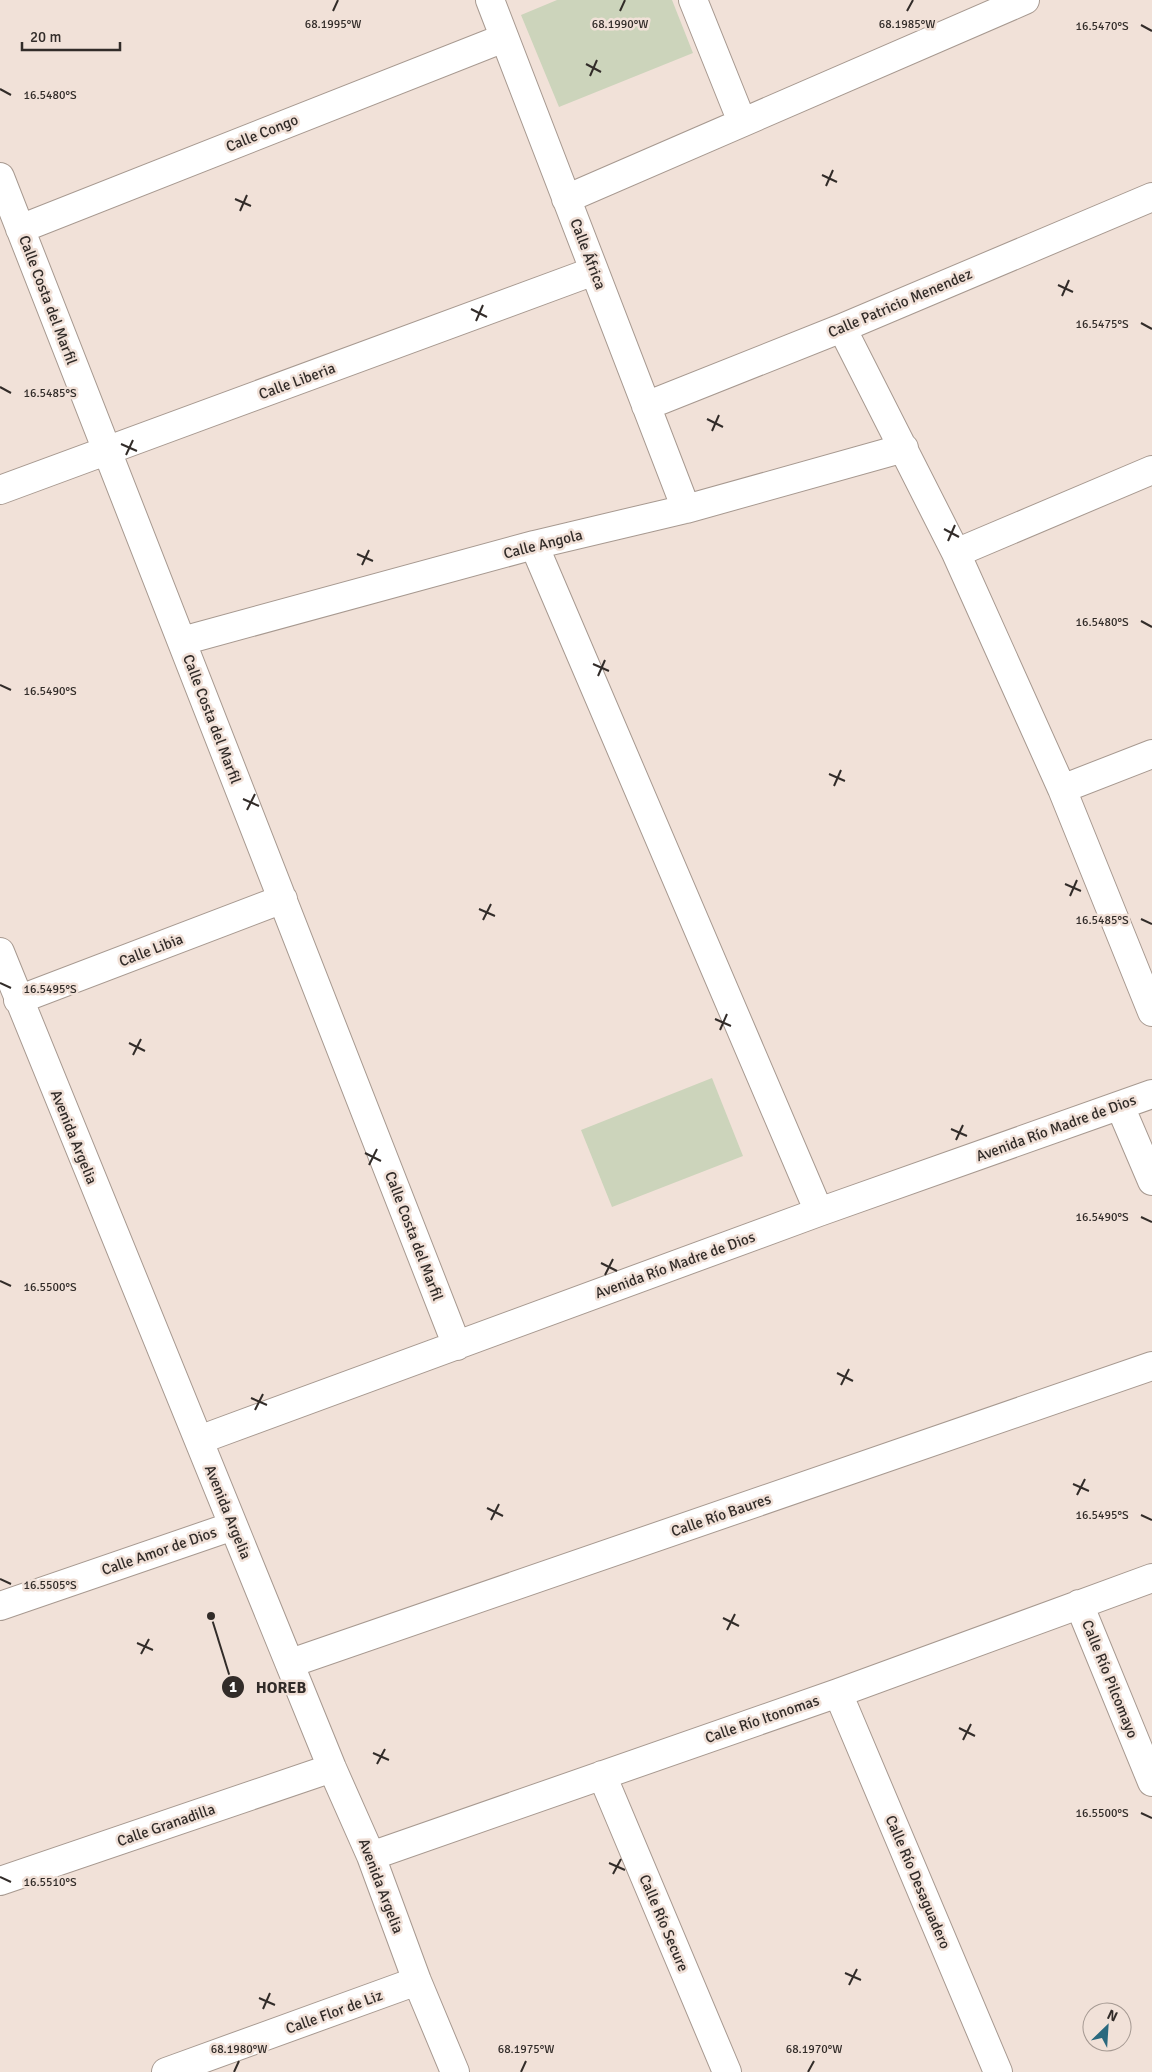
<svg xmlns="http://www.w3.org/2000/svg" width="1152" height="2072" font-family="Signika,sans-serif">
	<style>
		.green { fill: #ccd4bb }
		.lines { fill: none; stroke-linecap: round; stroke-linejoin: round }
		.minor-casing { stroke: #a79990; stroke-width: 30 }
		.minor { stroke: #fff; stroke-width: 28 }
		.ticks { fill: none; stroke: #322c29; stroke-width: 2 }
		.labels { text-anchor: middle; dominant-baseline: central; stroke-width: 5; stroke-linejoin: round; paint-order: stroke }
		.street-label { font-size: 15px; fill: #322c29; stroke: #f1e1d8 }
		.ticks-label { font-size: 12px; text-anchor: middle; fill: #322c29; stroke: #f1e1d8; stroke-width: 5; stroke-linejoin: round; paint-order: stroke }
		.leader { fill: none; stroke: #322c29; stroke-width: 2 }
		.callout-dot { fill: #322c29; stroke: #f1e1d8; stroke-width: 2 }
		.mark-label { font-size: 15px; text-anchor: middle; font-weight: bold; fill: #fff }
		.callout-label { font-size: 16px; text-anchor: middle; font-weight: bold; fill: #322c29; stroke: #f1e1d8; stroke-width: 5; stroke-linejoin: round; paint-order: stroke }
	</style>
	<rect width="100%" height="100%" fill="#f1e1d8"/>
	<!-- green -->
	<path class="green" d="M557,0H672L693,53L559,107L521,15Z
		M712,1078L743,1156L612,1207L581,1130Z"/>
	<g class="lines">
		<defs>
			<path id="minor" d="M490,0L686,509
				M693,0L742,122
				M0,177L457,1346
				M566,199L1025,0
				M20,229L504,38
				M842,328L956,553L1062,789L1152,1012
				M646,406L842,328L1152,197
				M0,490L594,271
				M534,545L819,1212
				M956,553L1152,470
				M182,641L534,545L686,509L904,448
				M1062,789L1152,754
				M0,952L332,1768L371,1856L417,1981L455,2072
				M18,1000L283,899
				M1120,1106L1152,1181
				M199,1440L819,1212L1152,1094
				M1079,1604L1152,1782
				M0,1606L233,1526
				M291,1663L1152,1366
				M838,1693L998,2072
				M602,1775L727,2072
				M371,1856L838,1693L1152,1578
				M0,1881L332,1768
				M166,2072L417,1981"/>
		</defs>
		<!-- minor casing -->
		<use href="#minor" class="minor-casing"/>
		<!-- minor -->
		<use href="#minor" class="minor"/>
	</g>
	<!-- ticks -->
	<path class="ticks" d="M333,11L338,0M620,11L625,0M907,11L913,0M1141,25L1152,31M586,64L601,72M590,76L597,60M0,89L11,95M822,175L837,182M826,186L833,170M235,199L251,206M240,211L247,195M1058,285L1073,292M1062,296L1069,280M471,309L487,317M476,321L483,305M1141,323L1152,329M0,387L11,393M707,419L723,427M712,431L719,415M121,444L137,451M126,455L133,440M944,529L959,537M948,541L955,525M357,554L373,561M362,565L369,550M1141,621L1152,627M593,664L609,671M598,676L605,660M0,685L11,690M829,774L845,781M834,786L841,770M243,799L259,806M247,810L255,794M1065,884L1081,891M1070,896L1077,880M479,909L495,916M1141,919L1152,924M483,920L491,904M0,983L11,988M715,1019L731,1026M720,1030L727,1014M129,1043L145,1051M133,1055L141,1039M951,1129L967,1136M956,1140L963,1125M365,1153L381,1161M369,1165L377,1149M1141,1217L1152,1222M601,1263L617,1271M605,1275L613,1259M0,1281L11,1286M837,1373L853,1381M841,1385L849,1369M251,1398L267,1405M255,1410L263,1394M1073,1484L1089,1491M1077,1495L1085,1479M487,1508L503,1516M1141,1515L1152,1520M491,1520L499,1504M0,1579L11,1584M723,1618L739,1626M727,1630L735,1614M137,1643L153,1650M141,1654L149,1639M959,1728L975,1736M963,1740L971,1724M373,1753L389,1760M377,1764L385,1749M1141,1813L1152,1818M609,1863L625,1870M613,1874L621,1859M0,1877L11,1882M845,1973L861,1980M849,1985L857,1969M259,1998L275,2005M263,2009L270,1993M234,2072L239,2061M521,2072L526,2061M808,2072L814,2061"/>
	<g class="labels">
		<!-- street labels -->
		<g class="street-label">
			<text transform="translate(262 133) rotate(-22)">Calle Congo</text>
			<text transform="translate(588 254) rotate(69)">Calle África</text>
			<text transform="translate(48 300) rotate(69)">Calle Costa del Marfil</text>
			<text transform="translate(900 303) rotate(-23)">Calle Patricio Menendez</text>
			<text transform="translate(297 381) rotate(-20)">Calle Liberia</text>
			<text transform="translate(543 544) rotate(-14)">Calle Angola</text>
			<text transform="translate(212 719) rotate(69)">Calle Costa del Marfil</text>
			<text transform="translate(151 950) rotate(-21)">Calle Libia</text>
			<text transform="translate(1056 1128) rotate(-20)">Avenida Río Madre de Dios</text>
			<text transform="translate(74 1137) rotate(68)">Avenida Argelia</text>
			<text transform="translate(414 1236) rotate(69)">Calle Costa del Marfil</text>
			<text transform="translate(675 1265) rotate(-20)">Avenida Río Madre de Dios</text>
			<text transform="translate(228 1512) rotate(68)">Avenida Argelia</text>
			<text transform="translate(721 1515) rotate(-19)">Calle Río Baures</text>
			<text transform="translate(159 1551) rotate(-19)">Calle Amor de Dios</text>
			<text transform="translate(1110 1679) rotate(68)">Calle Río Pilcomayo</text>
			<text transform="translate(762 1719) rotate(-19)">Calle Río Itonomas</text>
			<text transform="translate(166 1825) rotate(-19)">Calle Granadilla</text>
			<text transform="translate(918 1882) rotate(67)">Calle Río Desaguadero</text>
			<text transform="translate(381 1886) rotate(69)">Avenida Argelia</text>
			<text transform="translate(664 1923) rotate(67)">Calle Río Secure</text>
			<text transform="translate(334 2012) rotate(-20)">Calle Flor de Liz</text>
		</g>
	</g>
	<g class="ticks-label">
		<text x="333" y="28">68.1995°W</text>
		<text x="620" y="28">68.1990°W</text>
		<text x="907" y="28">68.1985°W</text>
		<text x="1102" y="30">16.5470°S</text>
		<text x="50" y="99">16.5480°S</text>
		<text x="1102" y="328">16.5475°S</text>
		<text x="50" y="397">16.5485°S</text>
		<text x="1102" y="626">16.5480°S</text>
		<text x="50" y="695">16.5490°S</text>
		<text x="1102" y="924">16.5485°S</text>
		<text x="50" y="993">16.5495°S</text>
		<text x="1102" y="1221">16.5490°S</text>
		<text x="50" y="1291">16.5500°S</text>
		<text x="1102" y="1519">16.5495°S</text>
		<text x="50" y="1589">16.5505°S</text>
		<text x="1102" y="1817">16.5500°S</text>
		<text x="50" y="1886">16.5510°S</text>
		<text x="239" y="2053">68.1980°W</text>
		<text x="526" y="2053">68.1975°W</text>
		<text x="814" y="2053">68.1970°W</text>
	</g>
	<!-- callouts -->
	<path class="leader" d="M211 1616L233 1687"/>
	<g class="callout-dot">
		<circle cx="211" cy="1616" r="5"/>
		<circle cx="233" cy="1687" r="12"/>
	</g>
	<g class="mark-label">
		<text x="233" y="1692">1</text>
	</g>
	<g class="callout-label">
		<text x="281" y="1693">HOREB</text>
	</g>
	<!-- north arrow -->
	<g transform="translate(1107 2027) rotate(25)"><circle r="24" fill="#f1e1d8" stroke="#a59992"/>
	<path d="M0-4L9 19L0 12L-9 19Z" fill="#2a697e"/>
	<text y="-8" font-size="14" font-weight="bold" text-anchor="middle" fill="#322c29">N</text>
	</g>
	<!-- scale -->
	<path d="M22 42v8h98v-8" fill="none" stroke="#322c29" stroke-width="2.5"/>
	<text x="30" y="42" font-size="15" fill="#322c29" stroke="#f1e1d8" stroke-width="4" paint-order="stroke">20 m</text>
</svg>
